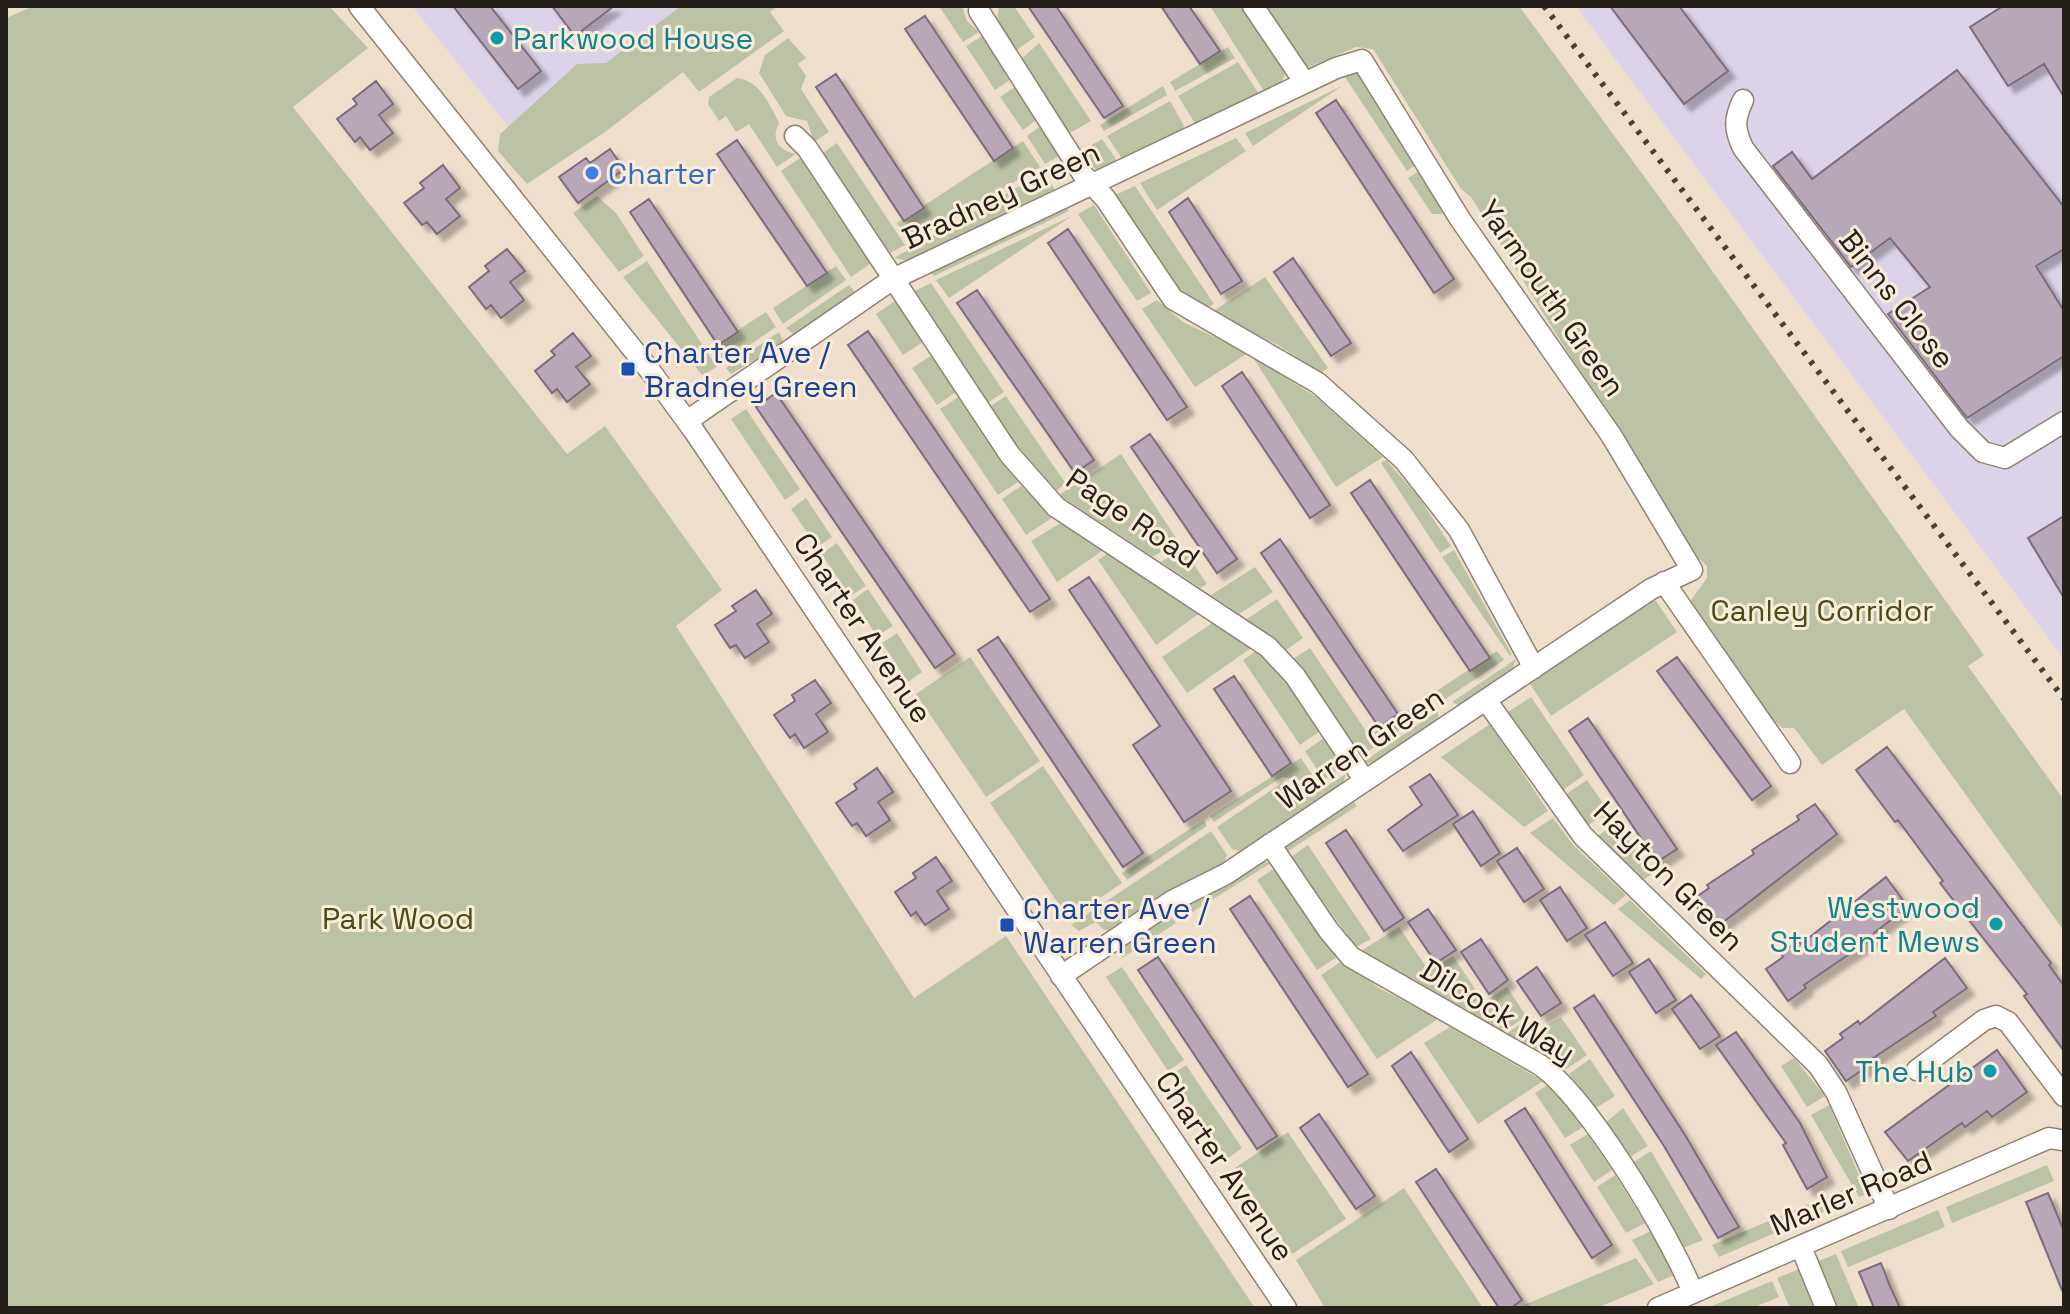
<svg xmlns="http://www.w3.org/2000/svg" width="2070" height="1314" font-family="'Space Grotesk',sans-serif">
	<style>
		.industrial { fill: #dcd3e8 }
		.green { fill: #bcc3a4 }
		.building { fill: #b7a7b7; stroke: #7b6c7b; stroke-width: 2; filter: url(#shadow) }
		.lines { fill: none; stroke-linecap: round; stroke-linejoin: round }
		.minor-casing { stroke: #918373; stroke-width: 23 }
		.minor { stroke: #fff; stroke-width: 20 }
		.rail { stroke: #484139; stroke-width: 6; stroke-dasharray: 4 8; stroke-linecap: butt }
		.culture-dot { fill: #0f9aa8; stroke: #fbecda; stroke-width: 3 }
		.shop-dot { fill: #3f7fe0; stroke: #fbecda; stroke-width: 3 }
		.transit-dot { fill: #1a4fb4; stroke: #fbecda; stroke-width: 3 }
		.labels { text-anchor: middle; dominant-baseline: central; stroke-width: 6; stroke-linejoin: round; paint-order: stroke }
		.culture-label { font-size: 30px; fill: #0d838f; stroke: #fbecda; text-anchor: end }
		.shop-label { font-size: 30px; fill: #366cbe; stroke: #fbecda; text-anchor: start }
		.street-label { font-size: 30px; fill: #26201a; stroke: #fbecda }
		.transit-label { font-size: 30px; fill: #164399; stroke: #fbecda; text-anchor: start }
		.park-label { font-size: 30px; fill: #454e14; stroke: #fbecda }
	</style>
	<defs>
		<filter id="shadow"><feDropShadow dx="7" dy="7" stdDeviation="2" flood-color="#0004"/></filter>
	</defs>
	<rect width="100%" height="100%" fill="#eedfcd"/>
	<!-- industrial -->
	<path class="industrial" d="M412,6H681L606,64H577L508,126Z
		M1576,6H2064V659Z"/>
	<!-- green -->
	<path class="green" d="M34,6H329L368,48L293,107L567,454L605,426L722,590L676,626L914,998L1006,936L1255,1308H6V18Z
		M681,6H777L770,12L784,31L699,92L683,72L605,132L527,184L498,151L500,134L577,64L606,63Z
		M939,6H962L967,21L979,32L963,42Z
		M999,6H1014L1035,37L1018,49H1013L997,24Z
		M1210,6H1244L1286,72L1281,84L1264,91Z
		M1265,6H1519L1679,224L1984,655L1968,666L2064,800V931L1904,709L1822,765L1794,728H1782L1760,707L1693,612L1691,600L1707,578V566L1692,552L1471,197L1461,189L1373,49L1356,47L1307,68Z
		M982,36L1011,79L995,90L966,46Z
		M788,38L806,58L798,64L806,76L801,89L829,132L814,142L807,121L786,116L759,73L765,55Z
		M1039,43L1091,121L1068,134L1020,60Z
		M1228,47L1235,58L1175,91L1170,82Z
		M1238,62L1259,94L1196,125L1178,96Z
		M1352,71L1360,75L1418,163L1407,171L1343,74Z
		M737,78C759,80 770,105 779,123C770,140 780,151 796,154L777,167L749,124L736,132L726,116L719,121L708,104L709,97Z
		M1163,86L1167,95L1104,131L1100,125Z
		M1342,86L1253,146L1245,133Z
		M1015,87L1036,116L1035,121L1023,130L1000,97Z
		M1170,101L1184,126L1182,132L1123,160L1107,136Z
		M1039,127L1044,128L1061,155L1045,164L1027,136Z
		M1236,138L1246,151L1157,210L1140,183Z
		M1102,139L1118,162L1097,171L1080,152Z
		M1023,141L1040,167L910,242L897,223Z
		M837,143L905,245L888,254L821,154Z
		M803,156L873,262L851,277L781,171Z
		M1422,169L1444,207L1443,214H1432L1408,178Z
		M1044,172L1056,192L909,261L894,258Z
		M1135,186L1214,304L1206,309L1178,291L1115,195Z
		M597,196L616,213L644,256L619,272L573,213Z
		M1094,205L1151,293L1137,301L1078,214Z
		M1067,208L1069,211L934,276L931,272Z
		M1072,216L949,298L936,280Z
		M647,261L717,367L702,375L623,277Z
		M836,266L846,280L783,324L773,308Z
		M1265,277L1328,368L1321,373L1278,345L1212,312Z
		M931,283L1004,392L987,403L913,292Z
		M849,285L856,294L794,335L786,328Z
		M896,300L923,342L903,355L876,314Z
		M1157,300L1183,322L1248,353L1195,387L1142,309Z
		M766,312L776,327L723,363L712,347Z
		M779,332L784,343L731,374L726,368Z
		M932,355L956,392L937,405L912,368Z
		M1252,356L1316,397L1383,457L1336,487Z
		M960,396L1018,482L998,495L940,409Z
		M1006,396L1066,484L1054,492L1037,476L989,407Z
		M746,409L800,489L785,500L731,419Z
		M1121,454L1178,541L1153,557L1059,495Z
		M1386,460L1418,496L1451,546L1440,553L1381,463Z
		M1021,486L1055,516L1026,535L1002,499Z
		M806,498L832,537L817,547L791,509Z
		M1062,522L1105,549L1057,582L1031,541Z
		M837,543L866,586L850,596L821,554Z
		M1183,548L1207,584L1201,588L1161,562Z
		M1454,550L1512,655L1510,656L1442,557Z
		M1110,552L1201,612L1156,645L1098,560Z
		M1255,567L1273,592L1239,614L1211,595Z
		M868,589L893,626L877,636L853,600Z
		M1277,599L1303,638L1286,650L1247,619Z
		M1651,600L1656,601L1677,632L1551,716L1528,681Z
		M1215,621L1254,646L1187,693L1162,657Z
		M897,633L922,672L908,682L882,643Z
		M1310,648L1376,746L1359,757L1293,659Z
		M1259,649L1288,684L1319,732L1300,745L1243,660Z
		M1497,651L1504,660L1441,702L1435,692Z
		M970,657L1040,761L986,797L916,694Z
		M1516,659L1512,670L1460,706L1452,702Z
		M1428,697L1435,707L1381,743L1374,732Z
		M1531,697L1584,775L1559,793L1505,714Z
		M1438,711V720L1373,764L1363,762Z
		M1490,724L1548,811L1524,827L1441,757Z
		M1324,738L1344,767L1324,780L1305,751Z
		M1301,758L1318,784L1282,777L1214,822L1210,816Z
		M1043,766L1122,883L1069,919L990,803Z
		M1346,774L1343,784L1244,852L1232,849L1217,827L1282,783L1318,791Z
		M1587,780L1652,874L1640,882L1595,838L1609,828L1602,816L1585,827L1562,797Z
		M1352,800L1357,806L1287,852V845Z
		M1553,818L1574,846L1626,895L1614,905L1530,833Z
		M1204,820L1207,826L1127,880L1122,873Z
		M1211,831L1227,855L1223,865L1112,931L1104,930L1096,922L1079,931L1071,925Z
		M1308,845L1371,939L1356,947L1291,857Z
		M1262,861L1271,863L1181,919L1178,910L1181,906L1236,879Z
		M1275,868L1337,957L1317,970L1257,880Z
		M1630,900L1706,974L1701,979L1618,909Z
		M1168,914L1176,923L1122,958L1121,946Z
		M1399,927L1429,971L1453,956L1481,998L1463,1010L1361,951Z
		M1342,961L1379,988L1438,1019L1377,1059L1321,975Z
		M1122,967L1184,1060L1168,1071L1106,977Z
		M1507,987L1526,1016L1503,1032L1469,1012Z
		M1561,1017L1587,1055L1565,1070L1506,1034L1528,1019L1537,1031Z
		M1450,1027L1543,1081L1478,1124L1424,1043Z
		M1794,1058L1825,1096L1807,1107L1781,1066Z
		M1590,1059L1615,1096L1596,1108L1569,1074Z
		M1186,1065L1242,1148L1227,1159L1171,1075Z
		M1549,1084L1567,1102L1583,1127L1565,1138L1535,1093Z
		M1829,1105L1867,1194L1859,1197L1811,1115Z
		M1623,1108L1648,1146L1628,1158L1606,1122Z
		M1288,1132L1346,1219L1292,1254L1235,1168Z
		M1588,1134L1612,1170L1594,1182L1570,1145Z
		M1651,1151L1703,1240L1683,1248L1632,1163Z
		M2047,1165L2054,1181L1952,1223L1946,1207Z
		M1615,1175L1645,1223L1626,1233L1597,1187Z
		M1404,1188L1483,1308H1325L1296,1260Z
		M1847,1188L1854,1199L1719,1257L1712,1245Z
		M1938,1210L1945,1227L1848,1267L1841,1251Z
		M1651,1231L1674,1275L1658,1282L1632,1240Z
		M1836,1254L1859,1308H1835L1816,1262Z
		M1636,1258L1654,1284L1597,1308H1517Z
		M1799,1269L1816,1308H1790L1777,1278Z
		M1772,1281L1779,1297L1752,1308H1707Z"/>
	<!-- building -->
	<path class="building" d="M453,6H490L541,71L518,89Z
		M552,6H614L575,36Z
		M1028,6H1056L1123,106L1104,118Z
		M1161,6H1189L1220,51L1200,64Z
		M1610,6H1679L1728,71L1684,104Z
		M2003,6H2064V97L2044,64L2008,86L1970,27Z
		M925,16L1013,148L994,161L905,29Z
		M1957,70L2064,207V249L2036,266L2064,311V356L1967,418L1888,314L1930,287L1890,238L1851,267L1773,166L1792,152L1812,179Z
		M836,74L924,208L904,221L816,87Z
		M376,81L393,104L379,115L393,133L370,150L360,137L355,142L337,119L357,104L353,99Z
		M1336,100L1454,279L1434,293L1316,113Z
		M737,140L827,273L807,286L717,154Z
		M610,149L624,169L578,203L559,177L586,158L590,163Z
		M443,165L460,188L446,199L460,216L437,234L427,222L422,225L404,203L424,188L420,183Z
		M1188,198L1242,281L1221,294L1169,212Z
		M649,199L738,332L718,345L630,212Z
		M1068,229L1187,407L1167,420L1048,243Z
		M507,249L525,271L510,282L524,300L501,318L491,305L486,309L469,287L489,271L485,266Z
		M1293,258L1351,343L1331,356L1274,272Z
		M977,290L1094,460L1075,473L957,303Z
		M868,331L1050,599L1030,612L848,345Z
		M573,333L591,356L576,367L590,384L567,402L557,389L552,393L535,371L555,355L551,351Z
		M1242,372L1330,505L1310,518L1222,386Z
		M776,393L955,654L935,668L756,407Z
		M1150,434L1237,559L1217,573L1131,447Z
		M1370,480L1490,658L1470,671L1351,493Z
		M2064,516V598L2028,538Z
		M1280,539L1398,714L1379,727L1261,553Z
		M1089,577L1231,791L1184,822L1133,745L1160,726L1069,590Z
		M756,590L772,614L757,624L769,642L745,658L736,645L730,648L715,625L736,611L732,606Z
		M998,637L1143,853L1123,867L978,650Z
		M1677,657L1771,786L1752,800L1657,671Z
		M1234,676L1291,763L1272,776L1214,689Z
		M815,680L831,703L816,714L828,732L804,748L795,734L790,738L774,715L795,701L792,695Z
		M1588,718L1677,849L1657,862L1569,731Z
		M1887,747L2051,963L2049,965L2064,986V1051L2024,996L2027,994L1940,883L1943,881L1898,820L1895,822L1856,770Z
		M877,768L893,792L878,802L890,820L866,836L857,823L852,826L836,803L857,789L854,784Z
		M1430,774L1458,815L1403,851L1388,830L1422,805L1410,787Z
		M1815,804L1837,834L1713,930L1692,900L1709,888L1707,885L1754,854L1752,850L1799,820L1797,816Z
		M1473,811L1500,853L1481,866L1453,824Z
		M1346,830L1404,918L1384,931L1326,843Z
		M1517,848L1544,889L1524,902L1497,861Z
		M936,857L952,881L937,891L949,909L925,925L916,912L911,916L895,892L916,878L913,873Z
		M1886,877L1908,907L1874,933L1876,936L1804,985L1806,988L1788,1001L1766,969L1783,957L1781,953L1799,941L1801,944Z
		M1560,887L1587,928L1567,941L1540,900Z
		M1250,896L1368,1074L1348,1087L1230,909Z
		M1428,909L1456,950L1436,963L1408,922Z
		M1605,922L1633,963L1613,976L1585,935Z
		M1481,939L1508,980L1489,994L1461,952Z
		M1158,957L1277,1136L1257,1149L1138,970Z
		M1945,958L1967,988L1933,1012L1936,1016L1863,1065L1865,1068L1846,1081L1825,1051L1843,1038L1840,1034L1858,1021L1860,1024Z
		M1649,959L1676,1000L1656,1013L1629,972Z
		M1537,967L1561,1003L1541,1016L1517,981Z
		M1594,995L1685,1135L1739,1227L1718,1238L1664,1146L1574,1008Z
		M1691,995L1720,1036L1700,1049L1672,1009Z
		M1736,1032L1800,1123L1827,1177L1807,1189L1783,1145L1786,1143L1716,1045Z
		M1997,1050L2027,1092L1992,1117L1987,1111L1965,1127L1962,1123L1908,1161L1885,1132Z
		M1411,1052L1468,1139L1449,1152L1392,1066Z
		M1525,1108L1612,1245L1592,1258L1505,1121Z
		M1319,1114L1375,1196L1356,1209L1300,1128Z
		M1436,1169L1522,1300L1511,1308H1499L1416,1182Z
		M2048,1193L2064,1231V1295L2026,1202Z
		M1881,1263L1890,1286L1900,1308H1874L1859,1272Z"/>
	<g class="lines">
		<defs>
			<path id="minor" d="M359,6L651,372L694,431L1286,1308
				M1253,6L1305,83
				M979,11L1084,176L1105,198L1173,299L1318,383L1404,460L1459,530L1534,668
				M1743,100C1734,119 1734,129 1743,148L1959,428L1983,452L2005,458L2064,422
				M795,136L807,148L1010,455L1056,507L1268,647L1295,676L1365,781
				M687,421L893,279L1336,68L1362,60L1460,219L1611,435L1692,570L1651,589L1226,874L1172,901L1061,976
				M1664,582L1790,763
				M1486,700L1583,836L1818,1065L1836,1092L1889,1209
				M1270,844L1329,931L1351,957L1540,1065C1587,1097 1672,1238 1693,1293
				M1917,1070L1984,1020L1996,1016L2008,1022L2064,1096
				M1801,1247L1826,1308
				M1658,1308L2049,1138L2061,1140"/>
		</defs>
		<!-- minor casing -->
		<use href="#minor" class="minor-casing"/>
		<!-- minor -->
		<use href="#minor" class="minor"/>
		<!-- rail -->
		<path class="rail" d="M1544,6L2064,699"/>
	</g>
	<!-- markers -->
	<g class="culture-dot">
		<circle cx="497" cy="38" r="8"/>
		<circle cx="1996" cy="924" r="8"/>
		<circle cx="1990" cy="1071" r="8"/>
	</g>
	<circle class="shop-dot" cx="592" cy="173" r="8"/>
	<g class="transit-dot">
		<rect x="620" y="361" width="16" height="16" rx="4"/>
		<rect x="999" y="917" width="16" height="16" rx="4"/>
	</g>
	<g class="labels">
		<!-- culture labels -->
		<g class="culture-label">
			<text x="513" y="38" text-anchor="start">Parkwood House</text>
			<text x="1980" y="907">Westwood<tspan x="1980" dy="34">Student Mews</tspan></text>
			<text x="1974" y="1071">The Hub</text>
		</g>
		<!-- shop labels -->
		<g class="shop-label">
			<text x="608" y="173">Charter</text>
		</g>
		<!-- street labels -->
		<g class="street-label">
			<text transform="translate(1001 195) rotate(-25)">Bradney Green</text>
			<text transform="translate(1552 298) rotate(55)">Yarmouth Green</text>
			<text transform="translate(1897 299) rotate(52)">Binns Close</text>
			<text transform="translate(1133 518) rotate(34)">Page Road</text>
			<text transform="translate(863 628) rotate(56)">Charter Avenue</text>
			<text transform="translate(1360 748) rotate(-34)">Warren Green</text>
			<text transform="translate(1669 876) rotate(45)">Hayton Green</text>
			<text transform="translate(1498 1011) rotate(31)">Dilcock Way</text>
			<text transform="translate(1225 1166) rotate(56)">Charter Avenue</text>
			<text transform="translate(1851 1193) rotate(-23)">Marler Road</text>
		</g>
		<!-- transit labels -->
		<g class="transit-label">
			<text x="644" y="352">Charter Ave /<tspan x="644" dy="34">Bradney Green</tspan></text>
			<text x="1023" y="908">Charter Ave /<tspan x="1023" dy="34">Warren Green</tspan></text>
		</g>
		<!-- park labels -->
		<g class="park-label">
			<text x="1822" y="610">Canley Corridor</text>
			<text x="398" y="918">Park Wood</text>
		</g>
	</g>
	<!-- border -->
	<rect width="2070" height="1314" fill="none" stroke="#26201a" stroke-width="16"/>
</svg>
